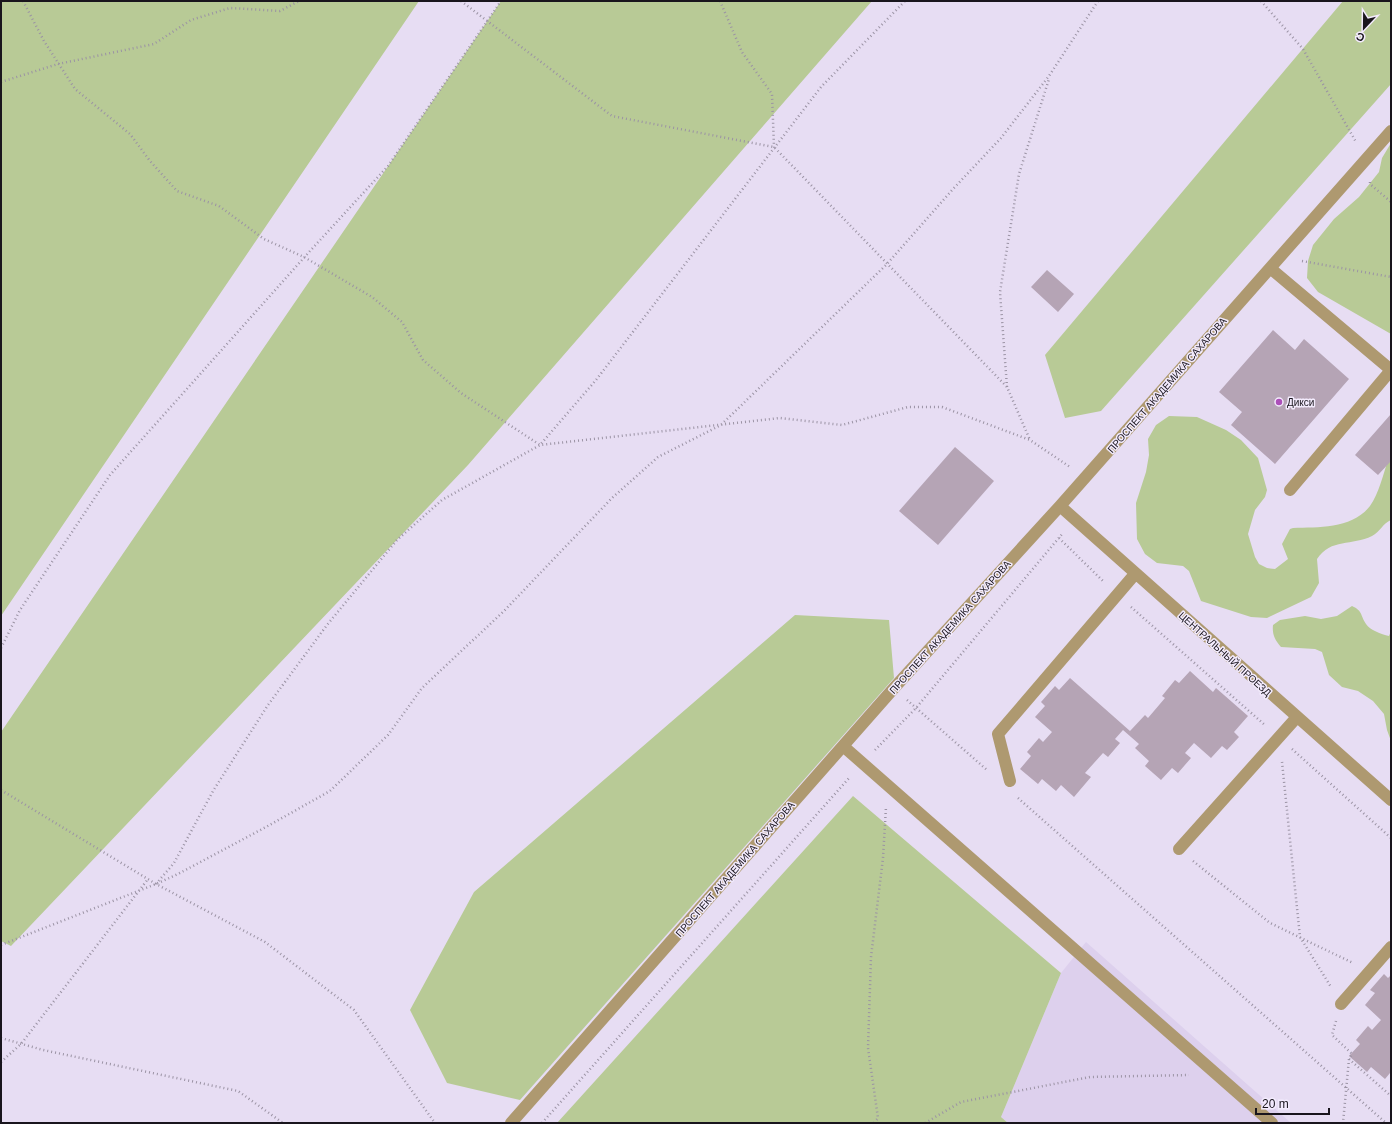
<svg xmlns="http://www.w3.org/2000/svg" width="1392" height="1124" font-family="Arial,sans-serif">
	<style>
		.built { fill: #ddd0ed }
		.green { fill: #b8ca96 }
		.building { fill: #b5a4b5 }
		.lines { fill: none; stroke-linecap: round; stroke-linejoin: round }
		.path { stroke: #9b93a4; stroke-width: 2.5; stroke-dasharray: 1 3; stroke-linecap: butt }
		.minor { stroke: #ae9970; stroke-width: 12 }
		.poi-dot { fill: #ac4fb9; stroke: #f3ebfd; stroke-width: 1.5 }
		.labels { text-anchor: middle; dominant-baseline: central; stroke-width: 3; stroke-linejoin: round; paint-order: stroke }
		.street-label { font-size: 10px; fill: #19151d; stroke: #f3ebfd }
		.poi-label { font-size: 10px; fill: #19151d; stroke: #f3ebfd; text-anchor: start }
	</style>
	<rect width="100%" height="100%" fill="#e7ddf3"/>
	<!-- built -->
	<path class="built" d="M1086,942L1291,1123H1008L1001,1117L1061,973Z"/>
	<!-- green -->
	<path class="green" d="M1,1H419L1,616Z
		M501,1H872L468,465L11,946L1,941V732Z
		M1343,1H1391V84L1101,411L1065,418L1045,355Z
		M1391,143V334L1318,292L1307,278L1308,261L1313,245L1334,219L1359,197L1379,172L1382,158Z
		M1169,416L1197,417L1226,430L1241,440L1258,458L1267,490L1265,497L1255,510L1248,534L1255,557L1259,564L1267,568L1275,569L1288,559L1282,544L1290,529L1293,528C1319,527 1352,529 1370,506C1379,493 1383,475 1388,460L1391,457V520C1383,523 1380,532 1372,536C1352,546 1331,538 1317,559L1319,583L1311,597L1267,618L1251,617L1201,601L1189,571L1183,566L1157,563L1145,554L1137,539L1136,503L1146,472L1149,455L1148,439L1156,425Z
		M1352,606C1363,611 1360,615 1366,624C1370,630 1381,634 1389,636L1391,631V741L1387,730L1384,714L1373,701L1358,691L1342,687L1329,675L1322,652L1315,649L1281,647C1275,640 1272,635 1273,625L1280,620L1305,616L1321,619L1337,616Z
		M795,615L889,620L894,678L520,1100L447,1083L410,1010L474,892Z
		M853,796L1061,973L1001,1117L1008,1123H557Z"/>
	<!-- building -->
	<path class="building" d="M1047,270L1074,294L1058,312L1031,287Z
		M1273,330L1295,350L1304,339L1349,379L1275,464L1231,425L1242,412L1219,392Z
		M1391,414V461L1378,475L1355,455Z
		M955,447L994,481L938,545L899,511Z
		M1190,671L1213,692L1216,688L1248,716L1234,732L1239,737L1227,750L1222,746L1211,758L1194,743L1185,753L1191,758L1178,773L1172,768L1161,780L1145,766L1149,761L1135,748L1139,744L1123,730L1115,739L1120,743L1108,757L1103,753L1085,773L1091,777L1074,797L1061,785L1056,791L1042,779L1038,784L1020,769L1031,756L1027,752L1039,738L1043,742L1052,732L1035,717L1045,706L1041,702L1055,686L1059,690L1070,678L1130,731L1145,715L1148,718L1165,698L1162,696L1175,680L1179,683Z
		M1384,974L1388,978L1391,975V1074L1390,1073L1385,1079L1371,1067L1367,1072L1349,1056L1360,1044L1356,1040L1368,1026L1372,1030L1381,1020L1365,1005L1375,993L1370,990Z"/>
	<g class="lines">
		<!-- path -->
		<path class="path" d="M23,1L44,41L75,89L130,134L150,161L177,191L219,206L264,239L304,257L372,297L402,322L423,360L461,393L540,445L596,380L821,87L905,1
			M461,1L612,116L774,147L1007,387L1030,440
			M720,1L742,52L772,94L774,147
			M1261,1L1303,49L1356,142
			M1,82L58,64L154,44L191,20L230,8L280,11L299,1
			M1370,182V184L1391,202
			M1302,261L1391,277
			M1007,387L1000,292L1019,174L1049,79
			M1059,538L1104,582
			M1131,607L1266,726
			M1,648L20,610L110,475L310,251L388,166L501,1
			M907,700L987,770
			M1292,749L1391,838
			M875,750L916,708L1063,533
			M1282,762L1300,937L1331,987
			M1,790L156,884L265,942L354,1010L435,1123
			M1018,798L1386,1123
			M1193,861L1270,923L1353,963
			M156,884L174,863L213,791L268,705L327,625L397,540L442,500L540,445L780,418L842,425L908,407H942L1030,440L1070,467
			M1,945L156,884L178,874L266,827L330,791L388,735L422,688L504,611L612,498L658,457L721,425L887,264L953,189L1001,138L1049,76L1098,1
			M1336,1021L1332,1035L1352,1054L1349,1059L1343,1123
			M1,1038L43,1050L238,1091L283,1123
			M1349,1059L1391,1096
			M1,1062L21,1044L148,879
			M542,1123L850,777
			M874,1123L878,1118L868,1048L871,957L883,858L886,807
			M925,1123L961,1102L1090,1077L1189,1075"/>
		<!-- minor -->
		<path class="minor" d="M1270,268L1391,370L1290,490
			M1060,506L1391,800
			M843,746L1272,1123
			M1010,781L998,734L1135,574
			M1179,849L1297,717
			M1341,1004L1391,947
			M511,1123L894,688L1060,506L1391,131"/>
	</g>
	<!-- markers -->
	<circle class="poi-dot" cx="1279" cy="402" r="4"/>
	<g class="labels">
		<!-- street labels -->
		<g class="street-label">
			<text transform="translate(1167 385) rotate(-49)">ПРОСПЕКТ АКАДЕМИКА САХАРОВА</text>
			<text transform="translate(950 627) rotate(-48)">ПРОСПЕКТ АКАДЕМИКА САХАРОВА</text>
			<text transform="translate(1225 654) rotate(42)">ЦЕНТРАЛЬНЫЙ ПРОЕЗД</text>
			<text transform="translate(735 869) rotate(-49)">ПРОСПЕКТ АКАДЕМИКА САХАРОВА</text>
		</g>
		<!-- poi labels -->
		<g class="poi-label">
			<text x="1287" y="402">Дикси</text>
		</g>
	</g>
	<!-- border -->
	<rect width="1392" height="1124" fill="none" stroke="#19151d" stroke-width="4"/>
	<!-- north arrow -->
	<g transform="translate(1364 28) rotate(202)" stroke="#f3ebfd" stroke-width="3" paint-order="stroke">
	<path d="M0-3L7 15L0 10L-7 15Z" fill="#19151d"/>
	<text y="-6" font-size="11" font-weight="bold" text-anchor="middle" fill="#19151d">С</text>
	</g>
	<!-- scale -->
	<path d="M1256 1108v6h73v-6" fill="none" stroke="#19151d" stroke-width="2"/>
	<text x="1262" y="1108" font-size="12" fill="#19151d" stroke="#f3ebfd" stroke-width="3" paint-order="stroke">20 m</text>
</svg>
